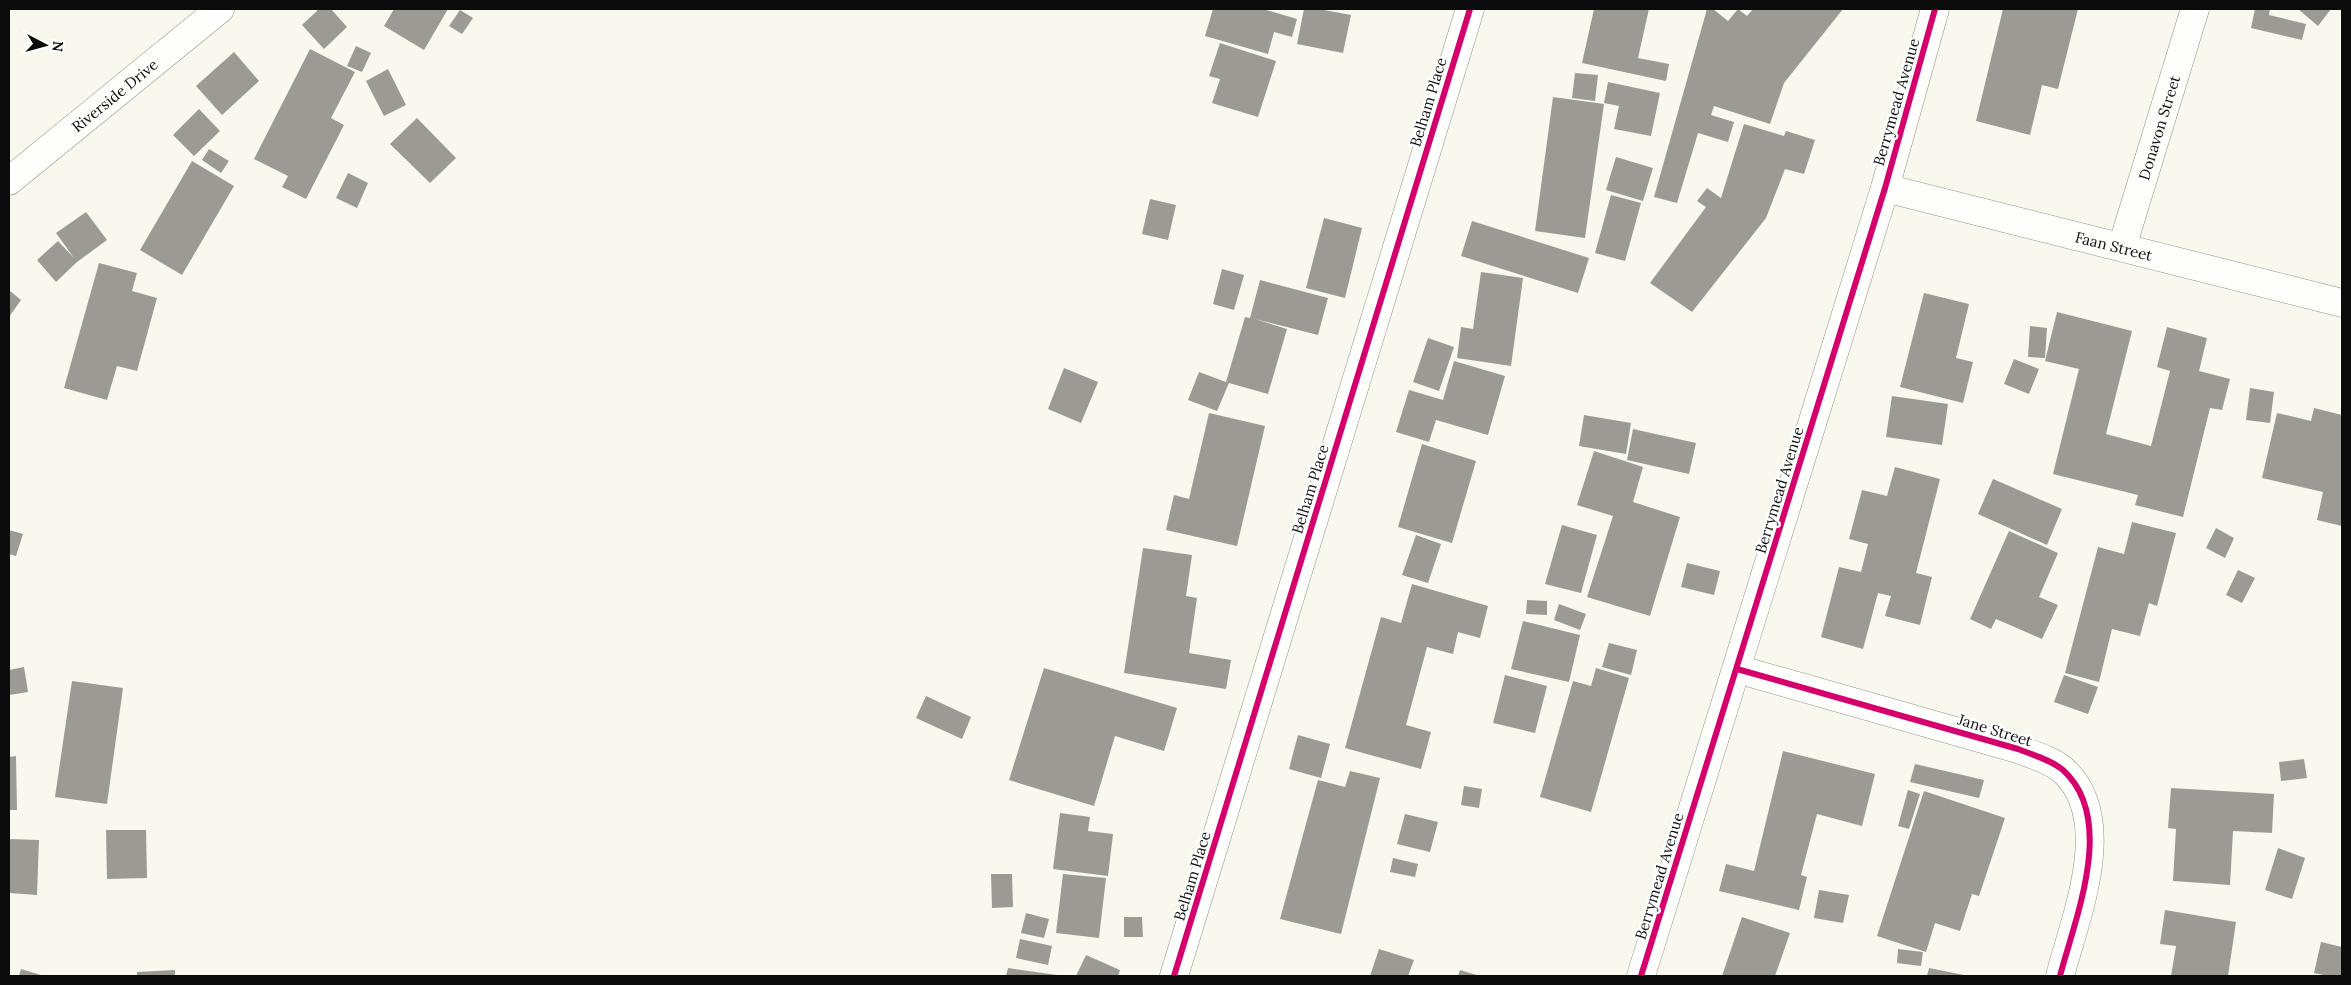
<svg xmlns="http://www.w3.org/2000/svg" width="2351" height="985" font-family="Lora,serif">
	<style>
		.building { fill: #9c9a94 }
		.lines { fill: none; stroke-linecap: round; stroke-linejoin: round }
		.minor-casing { stroke: #92928d; stroke-width: 29 }
		.minor { stroke: #fefefc; stroke-width: 28 }
		.cycleway-casing { stroke: #fff; stroke-width: 9 }
		.cycleway { stroke: #d6006c; stroke-width: 6 }
		.labels { text-anchor: middle; dominant-baseline: central; stroke-width: 5; stroke-linejoin: round; paint-order: stroke }
		.street-label { font-size: 15px; fill: #0b0b0b; stroke: #fff }
	</style>
	<rect width="100%" height="100%" fill="#f9f8ee"/>
	<!-- building -->
	<path class="building" d="M319,9H331L347,27L324,49L302,25Z
		M394,9H448L424,50L384,26Z
		M1213,9H1263L1297,19L1292,37L1274,32L1268,54L1205,36Z
		M1304,9H1319L1351,15L1343,53L1297,44Z
		M1594,9H1649L1638,58L1669,64L1666,81L1582,63Z
		M1707,9H1713L1728,21L1738,9L1747,16L1753,9H1843L1784,83L1770,124L1714,106L1711,115L1734,122L1728,142L1698,133L1677,203L1654,197Z
		M2003,9H2078L2058,89L2042,85L2030,135L1976,121Z
		M2255,9H2270L2269,15L2306,24L2302,40L2251,28Z
		M2298,9H2331L2318,26Z
		M460,10L473,18L462,34L449,26Z
		M1220,43L1276,61L1258,117L1212,103L1220,79L1209,76Z
		M356,46L371,53L362,72L347,66Z
		M310,49L355,72L331,118L344,125L306,199L282,187L288,176L254,159Z
		M234,52L259,81L222,115L196,86Z
		M388,69L406,105L384,116L366,81Z
		M1575,73L1598,75L1595,101L1572,98Z
		M1608,82L1660,93L1651,136L1614,129L1619,106L1604,103Z
		M1553,97L1604,104L1585,238L1535,231Z
		M199,109L220,131L194,156L173,135Z
		M417,118L456,158L430,183L390,144Z
		M1744,124L1784,136L1786,131L1815,140L1804,174L1785,169L1766,218L1692,312L1650,283L1706,207L1697,201L1707,188L1721,198Z
		M209,149L229,161L221,173L202,160Z
		M1616,157L1653,168L1643,201L1606,190Z
		M192,161L234,186L182,275L140,250Z
		M348,173L368,183L357,208L336,198Z
		M1611,195L1641,203L1625,261L1595,253Z
		M1150,199L1176,205L1168,240L1142,234Z
		M86,212L107,240L77,262L56,282L37,260L58,241L74,258L56,233Z
		M1324,218L1362,228L1345,298L1306,288Z
		M1472,221L1589,258L1578,293L1461,256Z
		M99,263L137,273L132,291L157,298L137,371L117,366L107,400L64,388Z
		M1222,269L1244,275L1234,310L1213,304Z
		M1481,272L1523,278L1511,366L1457,358L1461,327L1473,329Z
		M1260,280L1328,298L1318,335L1255,319L1287,329L1268,394L1229,383L1217,411L1188,400L1199,372L1226,382L1245,317L1250,318Z
		M9,290L21,300L9,317Z
		M1924,293L1969,304L1956,358L1973,362L1963,403L1900,387Z
		M2057,312L2132,331L2106,434L2151,446L2170,371L2157,367L2167,327L2207,338L2199,371L2230,379L2222,410L2210,408L2183,517L2135,505L2138,495L2053,474L2079,369L2045,361Z
		M2030,326L2047,328L2045,358L2028,357Z
		M1428,338L1454,347L1439,391L1413,382Z
		M2014,359L2039,369L2029,394L2004,384Z
		M1454,361L1505,376L1488,435L1436,420L1429,442L1396,432L1409,390L1443,400Z
		M1064,368L1098,382L1081,423L1048,409Z
		M2250,388L2274,392L2270,423L2246,420Z
		M1892,396L1948,404L1942,445L1886,437Z
		M2314,408L2342,415V526L2317,520L2323,492L2262,478L2277,413L2311,421Z
		M1209,413L1265,426L1237,546L1166,530L1174,495L1189,499Z
		M1584,415L1631,423L1626,454L1579,446Z
		M1633,429L1696,443L1689,474L1627,460Z
		M1422,444L1476,461L1452,543L1398,527Z
		M1594,451L1643,467L1633,502L1680,517L1650,616L1587,597L1613,516L1577,505Z
		M1895,467L1940,479L1916,573L1932,577L1920,625L1885,616L1891,596L1878,593L1863,649L1821,637L1839,567L1861,572L1868,544L1849,539L1862,490L1887,496Z
		M1993,479L2062,509L2047,545L1978,514Z
		M2132,522L2176,533L2157,606L2149,603L2140,636L2112,629L2099,682L2065,673L2098,547L2124,554Z
		M1562,525L1597,535L1581,593L1545,584Z
		M2216,528L2234,538L2225,558L2206,548Z
		M9,530L23,534L16,556L9,554Z
		M2009,531L2058,553L2039,597L2058,605L2042,639L1996,619L1991,629L1970,619Z
		M1416,535L1441,544L1428,583L1402,575Z
		M1143,548L1192,555L1186,596L1197,598L1189,653L1231,660L1226,689L1124,673Z
		M1687,563L1720,571L1714,595L1681,587Z
		M2238,570L2255,578L2242,603L2226,595Z
		M1412,584L1488,606L1480,638L1458,632L1453,654L1427,647L1406,725L1431,732L1421,769L1345,748L1381,617L1401,623Z
		M1527,600L1547,601V615L1526,614Z
		M1559,604L1586,614L1580,630L1554,620Z
		M1523,621L1580,635L1569,682L1511,669Z
		M1609,643L1637,650L1631,675L1602,667Z
		M24,667L28,692L9,695V670Z
		M1044,668L1177,708L1164,751L1115,736L1094,806L1009,780Z
		M1596,668L1629,678L1591,812L1540,797L1573,681L1591,686Z
		M1505,675L1547,686L1535,733L1493,723Z
		M2064,675L2098,687L2088,714L2054,702Z
		M72,681L123,688L107,804L55,797Z
		M926,696L971,717L962,739L916,718Z
		M1298,735L1330,744L1321,778L1289,769Z
		M1783,751L1875,774L1862,826L1817,814L1801,875L1807,877L1799,910L1719,891L1726,864L1754,871Z
		M16,756L17,810H9V757Z
		M2304,759L2307,778L2281,781L2279,762Z
		M1915,764L1984,780L1979,798L1910,782Z
		M1350,771L1380,778L1341,934L1280,919L1318,780L1345,787Z
		M1464,786L1482,789L1479,808L1461,805Z
		M2171,788L2274,794L2272,833L2233,831L2230,885L2173,881L2176,829L2168,828Z
		M1908,790L1920,794L1909,829L1898,826Z
		M1924,791L2005,818L1979,896L1972,894L1960,931L1935,923L1926,952L1877,936Z
		M1060,813L1090,817L1088,831L1113,834L1108,876L1053,869Z
		M1405,814L1438,822L1430,852L1397,844Z
		M106,830H146L147,878L107,879Z
		M9,839L39,840L37,895L9,893Z
		M2278,848L2305,858L2292,899L2265,890Z
		M1393,858L1418,864L1415,877L1390,872Z
		M991,874H1012L1013,907L992,908Z
		M1063,874L1106,878L1099,938L1056,933Z
		M1819,890L1849,895L1843,923L1814,918Z
		M2165,910L2236,922L2228,976H2171L2176,946L2160,944Z
		M1026,913L1049,919L1044,938L1021,933Z
		M1124,917H1142L1143,937H1124Z
		M1742,917L1790,933L1775,976H1722Z
		M1020,939L1052,946L1048,965L1016,958Z
		M2321,942L2342,947V976H2328L2314,973Z
		M1379,949L1414,960L1408,976H1370Z
		M1898,949L1923,952L1921,966L1897,963Z
		M1086,955L1120,970L1118,976H1076Z
		M1008,968L1057,975V976H1006Z
		M1929,968L1964,975V976H1927Z
		M21,969L44,976H19Z
		M175,970V976H137V972Z
		M1460,970L1480,976H1458Z"/>
	<g class="lines">
		<defs>
			<g id="minor">
				<path id="s1" d="M9,181L220,9"/>
				<path id="s2" d="M1885,188L2342,303"/>
				<path id="s3" d="M2122,247L2195,9"/>
				<path d="M1737,669L2018,749C2033,755 2051,760 2063,770C2117,819 2075,918 2060,976"/>
				<path d="M1174,976L1470,9"/>
				<path d="M1641,976L1885,188L1935,9"/>
			</g>
		</defs>
		<!-- minor casing -->
		<use href="#minor" class="minor-casing"/>
		<!-- minor -->
		<use href="#minor" class="minor"/>
		<defs>
			<path id="cycleway" d="M1737,669L2018,749C2033,755 2051,760 2063,770C2117,819 2075,918 2060,976
				M1174,976L1470,9
				M1641,976L1885,188L1935,9"/>
		</defs>
		<!-- cycleway casing -->
		<use href="#cycleway" class="cycleway-casing"/>
		<!-- cycleway -->
		<use href="#cycleway" class="cycleway"/>
	</g>
	<g class="labels">
		<!-- street labels -->
		<g class="street-label">
			<text stroke="none"><textPath href="#s1" startOffset="136">Riverside Drive</textPath></text>
			<text transform="translate(1428 102) rotate(-73)">Belham Place</text>
			<text transform="translate(1896 102) rotate(-74)">Berrymead Avenue</text>
			<text stroke="none"><textPath href="#s3" startOffset="125">Donavon Street</textPath></text>
			<text stroke="none"><textPath href="#s2" startOffset="236">Faan Street</textPath></text>
			<text transform="translate(1310 489) rotate(-73)">Belham Place</text>
			<text transform="translate(1779 490) rotate(-73)">Berrymead Avenue</text>
			<text transform="translate(1995 730) rotate(17)">Jane Street</text>
			<text transform="translate(1192 876) rotate(-73)">Belham Place</text>
			<text transform="translate(1659 876) rotate(-73)">Berrymead Avenue</text>
		</g>
	</g>
	<!-- border -->
	<rect width="2351" height="985" fill="none" stroke="#0b0b0b" stroke-width="20"/>
	<!-- north arrow -->
	<g transform="translate(45 45) rotate(96)" stroke="#ffffff" stroke-width="4" paint-order="stroke">
	<path d="M0-4L9 19L0 12L-9 19Z" fill="#0b0b0b"/>
	<text y="-8" font-size="14" font-weight="bold" text-anchor="middle" fill="#0b0b0b">N</text>
	</g>
</svg>
